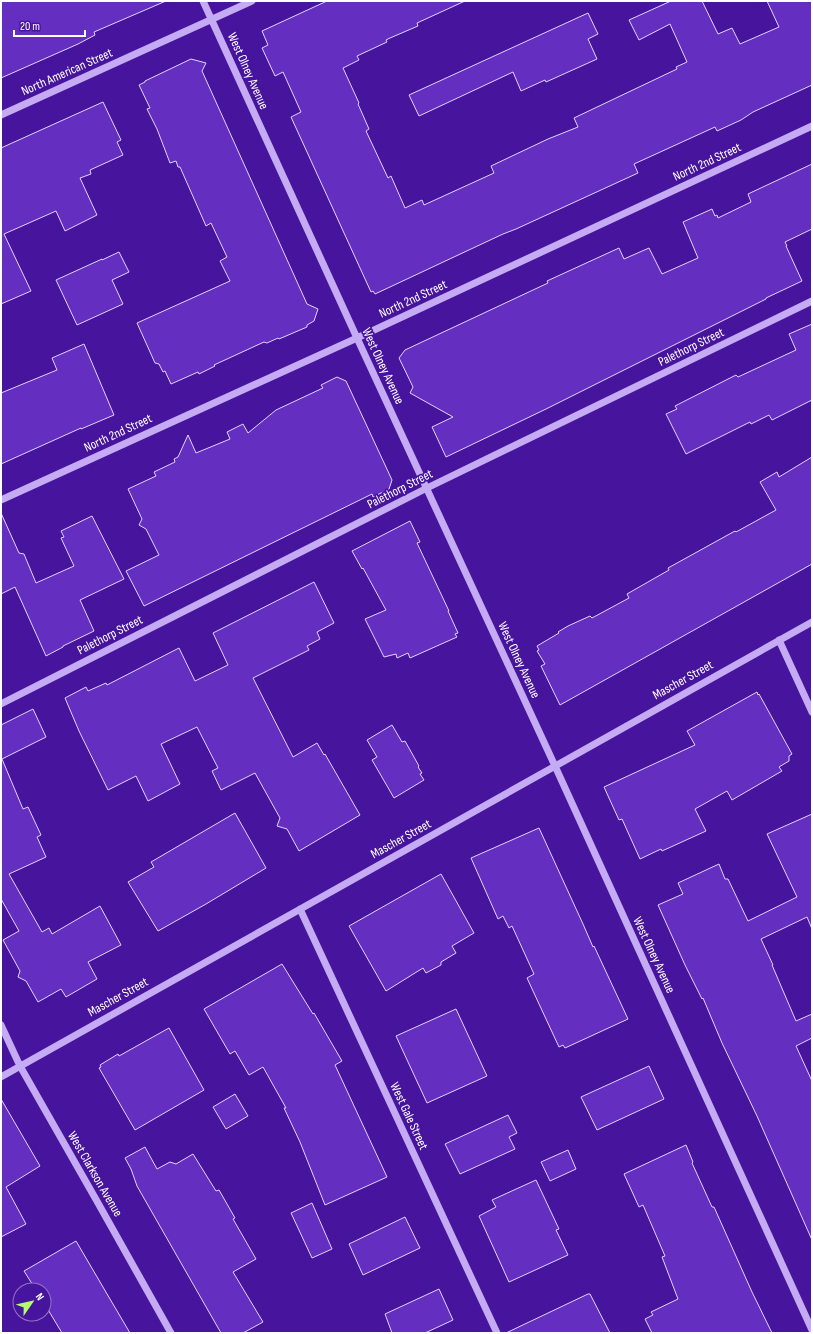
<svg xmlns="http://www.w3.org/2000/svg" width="813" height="1334" font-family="'Sofia Sans Condensed',sans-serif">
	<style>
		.building { fill: #642fc0; stroke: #e2d3fd }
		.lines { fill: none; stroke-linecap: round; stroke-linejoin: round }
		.minor { stroke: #c5aaf4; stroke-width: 7 }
		.labels { text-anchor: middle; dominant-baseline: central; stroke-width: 3.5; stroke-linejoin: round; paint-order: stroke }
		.street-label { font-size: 13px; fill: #fff; stroke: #47149d }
	</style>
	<rect width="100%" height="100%" fill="#47149d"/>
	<!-- building -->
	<path class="building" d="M1,1H166L94,32L95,35L78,44L1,78Z
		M327,1H465L417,23L418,26L390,38L386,40L387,42L357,56L359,60L343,68L359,103L358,104L369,129L366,131L388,178L391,176L405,208L422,200L424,205L494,173L491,166L548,139L578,127L574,118L677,69L676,67L687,62L670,24L639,40L629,20L671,1H702L718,34L732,28L740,44L779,27L767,1H812V85L753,112L741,120L717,131L715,127L634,164L638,173L516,229L503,234L375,294L373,291L371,292L291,117L301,112L283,72L275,76L262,48L268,45L262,31Z
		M588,13L598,34L588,39L597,59L546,82L545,80L521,91L513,72L419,116L409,95Z
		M191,59L206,63L202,71L307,304L318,309L314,321L307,325V327L279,339L278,338L267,343L264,342L214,365L215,366L199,374L198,372L171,384L165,371L163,372L159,364L155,363L137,323L230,281L220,261L227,257L211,223L206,226L180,167H178L176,161L170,163L157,129L147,109L150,108L139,85L145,82V81Z
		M103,102L121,140L117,142L123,155L90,170L91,174L80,178L97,215L65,231L56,211L4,234L31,291L1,304V148Z
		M812,164V229L785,242L787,246H786L802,281L766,298V299L546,409L446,457L432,427L453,417L410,393L413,387L399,358L405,350L548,283L547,281L619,248L624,259L649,248L662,274L698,258L683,222L712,209L715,216L717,215L718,218L751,202L748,194Z
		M119,252L129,272L112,280L123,304L77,325L56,280L102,259V260Z
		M812,324V400L772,420L769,415L751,424L750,422L686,454L666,414L677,409L675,406L736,375L738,377L796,350L789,334Z
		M84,344L114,415L81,429V428L1,464V393L57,370L52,358Z
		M337,377L346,381L392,480L389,489L373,497L372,494L144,606L126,571L159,555L146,529L139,525L142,519L128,489L156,476L154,472L175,462L174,459L178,457L188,435L196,453L230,439L227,432L243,424L248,433L276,410L323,388L321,385Z
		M812,457V564L560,705L541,666L545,664L537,651L539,650L537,646L559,633L558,632L568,626L590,616L592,618L629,598L627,594L669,570L668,568L735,531L736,532L776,510L760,482L777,472L779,477Z
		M1,513L19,553L24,554L36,583L74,566L61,538L64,537L61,531L92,516L124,579L80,600L94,631L63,646V647L46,656L15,587L1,594Z
		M410,521L420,542L417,543L449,611H448L458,633L455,634L457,637L410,658L408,653L397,658L396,654L384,657L365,619L386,610L363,568L362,569L352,551Z
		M314,582L334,623L317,632L320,639L307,646L309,650L253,678L293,757L317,743L324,755L325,754L360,815L299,851L287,829L277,826L280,818L255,773L221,790L212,771L218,768L197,727L161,744L180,784L148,801L136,776L108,790L79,731L65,698L86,687L88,691L106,683L107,685L179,648L195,681L228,665L213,633Z
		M757,692L758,695L759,694L792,754L789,756V761L779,767L782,771L732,800L727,791L695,809L706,831L662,851L661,849L640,859L622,819L619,820L604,787L695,745L687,731Z
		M33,709L46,737L2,759L23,809L28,807L41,835L37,837L46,857L9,874L42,932L49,928L52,934L100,906L121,945L88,962L97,979L66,997L61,989L38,1002L26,981L18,977L20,971L3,940L19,931L1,899V725Z
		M392,725L402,742L405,741L419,766L418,767L422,773L420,774L424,780L394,798L372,760L377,757L367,740Z
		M235,813L266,868L206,904L158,931L128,882L154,867L151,862Z
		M812,814V929L807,917L761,939L773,965H772L796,1021L812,1014V1038L796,1046L812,1081V1240L757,1116L722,1043L703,998L702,999L685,965L658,905L683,894L678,883L719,864L725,879H728L748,921L797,897L767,834Z
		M539,828L583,924L593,947L594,946L628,1019L565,1048L563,1045L559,1047L527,978L534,974L512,926L509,928L503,916L498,919L471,858Z
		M441,874L474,933L452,946L456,953L441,962V965L426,973L423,968L386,991L349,926Z
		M282,964L313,1014L314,1013L342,1061L335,1065L387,1177L325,1205L300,1142L284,1108H286L263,1067L249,1075L235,1051L230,1054L204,1009Z
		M456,1009L487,1076L427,1103L396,1036Z
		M169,1028L204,1090L135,1130L99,1068L101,1067L100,1065L118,1054L119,1056Z
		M649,1066L664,1099L597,1130L581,1097Z
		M235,1094L248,1116L226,1129L213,1107Z
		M1,1099L40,1166L6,1187L26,1224L1,1237Z
		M508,1115L517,1133L509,1137L515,1149L460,1174L445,1144Z
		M686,1145L693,1162L692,1163L712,1207H714L752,1292L772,1333H652L645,1319L653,1315L651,1312L678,1299L662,1257L665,1256L643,1205L639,1207L624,1174Z
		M145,1147L157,1169L170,1162L176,1164L193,1154L216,1191L219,1190L235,1218L233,1219L256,1259L233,1272L263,1322L243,1333H221L137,1186L131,1169L125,1158Z
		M568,1150L576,1169L550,1181L541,1162Z
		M536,1180L559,1229L556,1230L568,1255L509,1282L479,1216L496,1207L492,1200Z
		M312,1203L332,1249L312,1258L291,1213Z
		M405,1217L420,1248L363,1275L349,1244Z
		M76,1241L110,1299L130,1333H62L44,1303V1290H36L24,1271Z
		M439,1289L453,1320L425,1333H392L385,1314Z
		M588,1294H590L610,1333H506Z"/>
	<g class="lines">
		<!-- minor -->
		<path class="minor" d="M203,1L357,338L555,766L812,1330
			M1,115L252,1
			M1,500L357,338L812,126
			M779,640L812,712
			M1,704L427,488L812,301
			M300,909L497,1333
			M1,1025L20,1066L98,1203L171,1333
			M1,1077L812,622"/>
	</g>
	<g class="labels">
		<!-- street labels -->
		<g class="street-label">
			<text transform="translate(248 71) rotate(66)">West Olney Avenue</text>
			<text transform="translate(67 72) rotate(-24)">North American Street</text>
			<text transform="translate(707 162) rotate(-25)">North 2nd Street</text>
			<text transform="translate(413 299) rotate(-25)">North 2nd Street</text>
			<text transform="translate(691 347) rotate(-26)">Palethorp Street</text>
			<text transform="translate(383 366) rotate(65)">West Olney Avenue</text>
			<text transform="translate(118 433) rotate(-25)">North 2nd Street</text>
			<text transform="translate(400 489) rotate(-27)">Palethorp Street</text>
			<text transform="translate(110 635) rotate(-27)">Palethorp Street</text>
			<text transform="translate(519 660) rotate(65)">West Olney Avenue</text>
			<text transform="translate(683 680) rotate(-29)">Mascher Street</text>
			<text transform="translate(401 839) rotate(-29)">Mascher Street</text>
			<text transform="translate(654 955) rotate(65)">West Olney Avenue</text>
			<text transform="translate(118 997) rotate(-29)">Mascher Street</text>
			<text transform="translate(409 1116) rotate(65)">West Gale Street</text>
			<text transform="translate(95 1174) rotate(60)">West Clarkson Avenue</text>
		</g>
	</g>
	<!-- border -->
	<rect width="813" height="1334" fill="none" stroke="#ffffff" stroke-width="4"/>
	<!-- north arrow -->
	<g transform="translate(32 1302) rotate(56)"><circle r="19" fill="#47149d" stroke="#9172c4"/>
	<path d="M0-3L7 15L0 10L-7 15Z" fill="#b3ff6d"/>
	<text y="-6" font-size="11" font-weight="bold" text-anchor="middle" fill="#ffffff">N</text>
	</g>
	<!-- scale -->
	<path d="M14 30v6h71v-6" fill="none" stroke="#ffffff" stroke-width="2"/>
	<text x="20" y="30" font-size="12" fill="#ffffff" stroke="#47149d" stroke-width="3" paint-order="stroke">20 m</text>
</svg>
